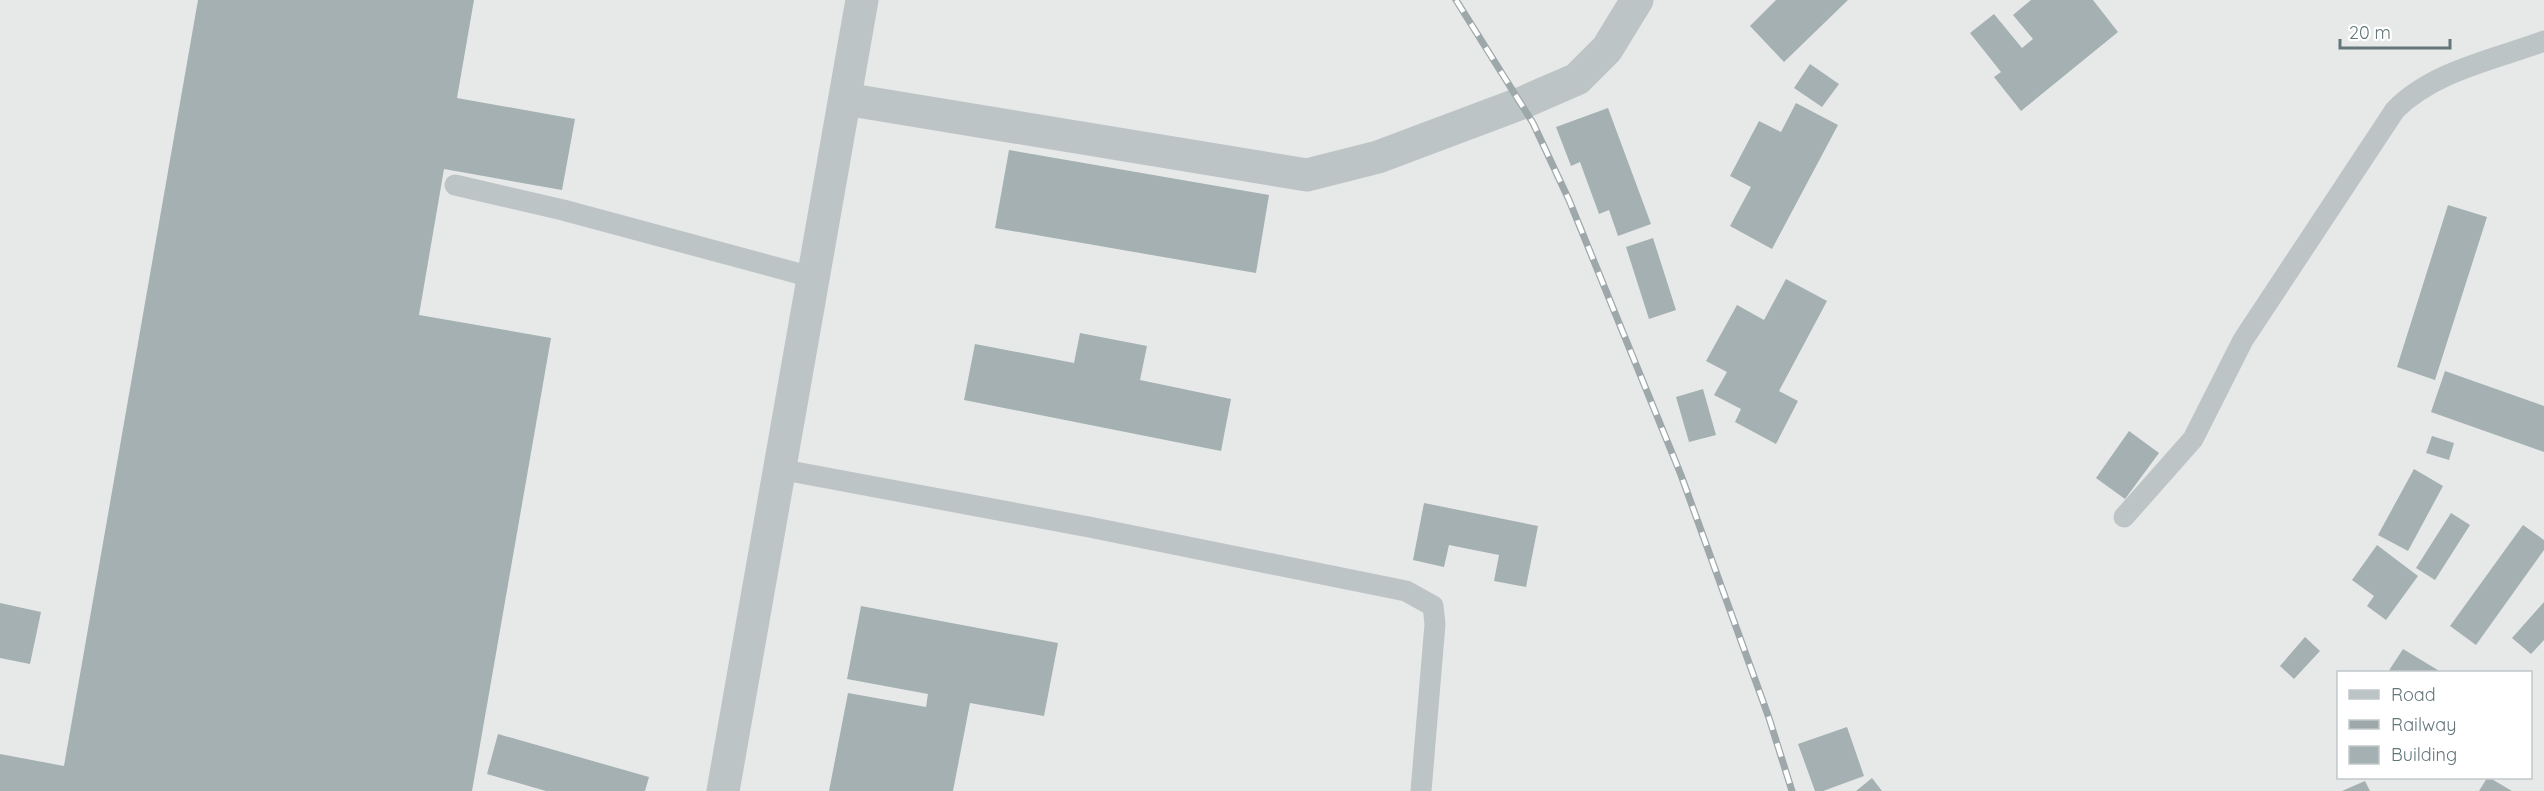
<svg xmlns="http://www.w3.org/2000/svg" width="2544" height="791" font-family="Quicksand,sans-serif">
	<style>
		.built { fill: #e7e9e8; fill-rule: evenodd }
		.building { fill: #a4b0b2 }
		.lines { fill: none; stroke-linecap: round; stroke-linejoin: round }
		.service { stroke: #bdc4c5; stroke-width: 21 }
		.minor { stroke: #bdc4c5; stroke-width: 33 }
		.tertiary { stroke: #bdc4c5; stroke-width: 33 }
		.rail-casing { stroke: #9ea8aa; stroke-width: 7 }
		.rail { stroke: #fff; stroke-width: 4.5; stroke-dasharray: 14; stroke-linecap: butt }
	</style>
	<rect width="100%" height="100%" fill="#f9f9f8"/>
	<!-- built -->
	<path class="built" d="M0,0H2544V791H0ZM2338,672H2530V778H2338Z"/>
	<!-- building -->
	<path class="building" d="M198,0H474L457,98L575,119L562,190L444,169L419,315L551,338L472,791H0V754L64,766Z
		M1776,0H1848L1784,62L1750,26Z
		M2031,0H2093L2118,32L2021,111L1994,77L2001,72L1970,33L1994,14L2022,48L2033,39L2013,15Z
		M1810,64L1839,84L1822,107L1794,88Z
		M1796,103L1838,125L1772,249L1730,226L1751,187L1730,176L1759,121L1781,132Z
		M1608,108L1651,224L1618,236L1609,210L1599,214L1580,162L1571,166L1556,127Z
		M1009,150L1269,195L1256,273L995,228Z
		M2448,205L2487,217L2435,380L2397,367Z
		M1653,238L1676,310L1649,319L1626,247Z
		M1786,279L1827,301L1779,391L1798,401L1776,444L1735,422L1741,409L1714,395L1727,372L1706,361L1737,305L1764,320Z
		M1080,333L1147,346L1140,380L1231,399L1221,451L964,400L975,344L1074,363Z
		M2445,371L2544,406V452L2431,412Z
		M1703,389L1716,435L1689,442L1676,397Z
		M2129,431L2159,453L2125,499L2096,478Z
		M2432,436L2454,443L2449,460L2426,453Z
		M2414,469L2443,486L2408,551L2378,535Z
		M1424,503L1538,526L1526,587L1494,581L1499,555L1449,545L1444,567L1413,560Z
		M2451,513L2470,525L2435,580L2416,568Z
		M2523,525L2544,540V550L2476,645L2450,626Z
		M2377,545L2418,576L2386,620L2367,606L2374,596L2352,580Z
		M2544,602V640L2531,654L2512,638Z
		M0,603L41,612L30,664L0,658Z
		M861,606L1058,643L1044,716L970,703L953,791H829L848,693L926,707L928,694L847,679Z
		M2305,637L2320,651L2294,679L2280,666Z
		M2403,649L2441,672H2388Z
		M1847,727L1864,776L1823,791H1815L1798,744Z
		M498,734L649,777L645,791H546L487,774Z
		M1872,778L1882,791H1856Z
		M2487,778H2490L2512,791H2479Z
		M2365,781L2370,791H2342Z"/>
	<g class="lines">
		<!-- service -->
		<path class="service" d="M455,185L563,210L815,278
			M779,469L1089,527L1406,591L1433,606L1435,624L1421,791
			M2124,517L2193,439L2243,340L2395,110C2433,71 2493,60 2544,41"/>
		<!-- minor -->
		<path class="minor" d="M845,99L1307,175L1378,157L1522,103L1577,79L1607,49L1637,0"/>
		<!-- tertiary -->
		<path class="tertiary" d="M723,791L862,0"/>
		<defs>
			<path id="rail" d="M1456,0L1533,123L1569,200L1681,475L1769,718L1792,791"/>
		</defs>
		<!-- rail casing -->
		<use href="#rail" class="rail-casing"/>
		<!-- rail -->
		<use href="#rail" class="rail"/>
	</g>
	<!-- legend -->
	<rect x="2337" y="671" width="195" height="108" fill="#ffffff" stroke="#c1c8ca" stroke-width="1.5"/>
	<rect x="2349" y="690" width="30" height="9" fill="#bdc4c5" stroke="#c1c8ca" stroke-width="1.5"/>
	<text x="2391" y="701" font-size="18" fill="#63767a">Road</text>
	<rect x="2349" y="720" width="30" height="9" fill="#9ea8aa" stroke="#c1c8ca" stroke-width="1.5"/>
	<text x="2391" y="731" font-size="18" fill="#63767a">Railway</text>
	<rect x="2349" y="746" width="30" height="18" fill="#a4b0b2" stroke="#c1c8ca" stroke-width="1.5"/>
	<text x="2391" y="761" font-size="18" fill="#63767a">Building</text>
	<!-- scale -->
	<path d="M2340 39v9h110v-9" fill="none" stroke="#63767a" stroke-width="3"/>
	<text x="2349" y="39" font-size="18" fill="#63767a" stroke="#ffffff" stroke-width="4.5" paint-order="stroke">20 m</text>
</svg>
